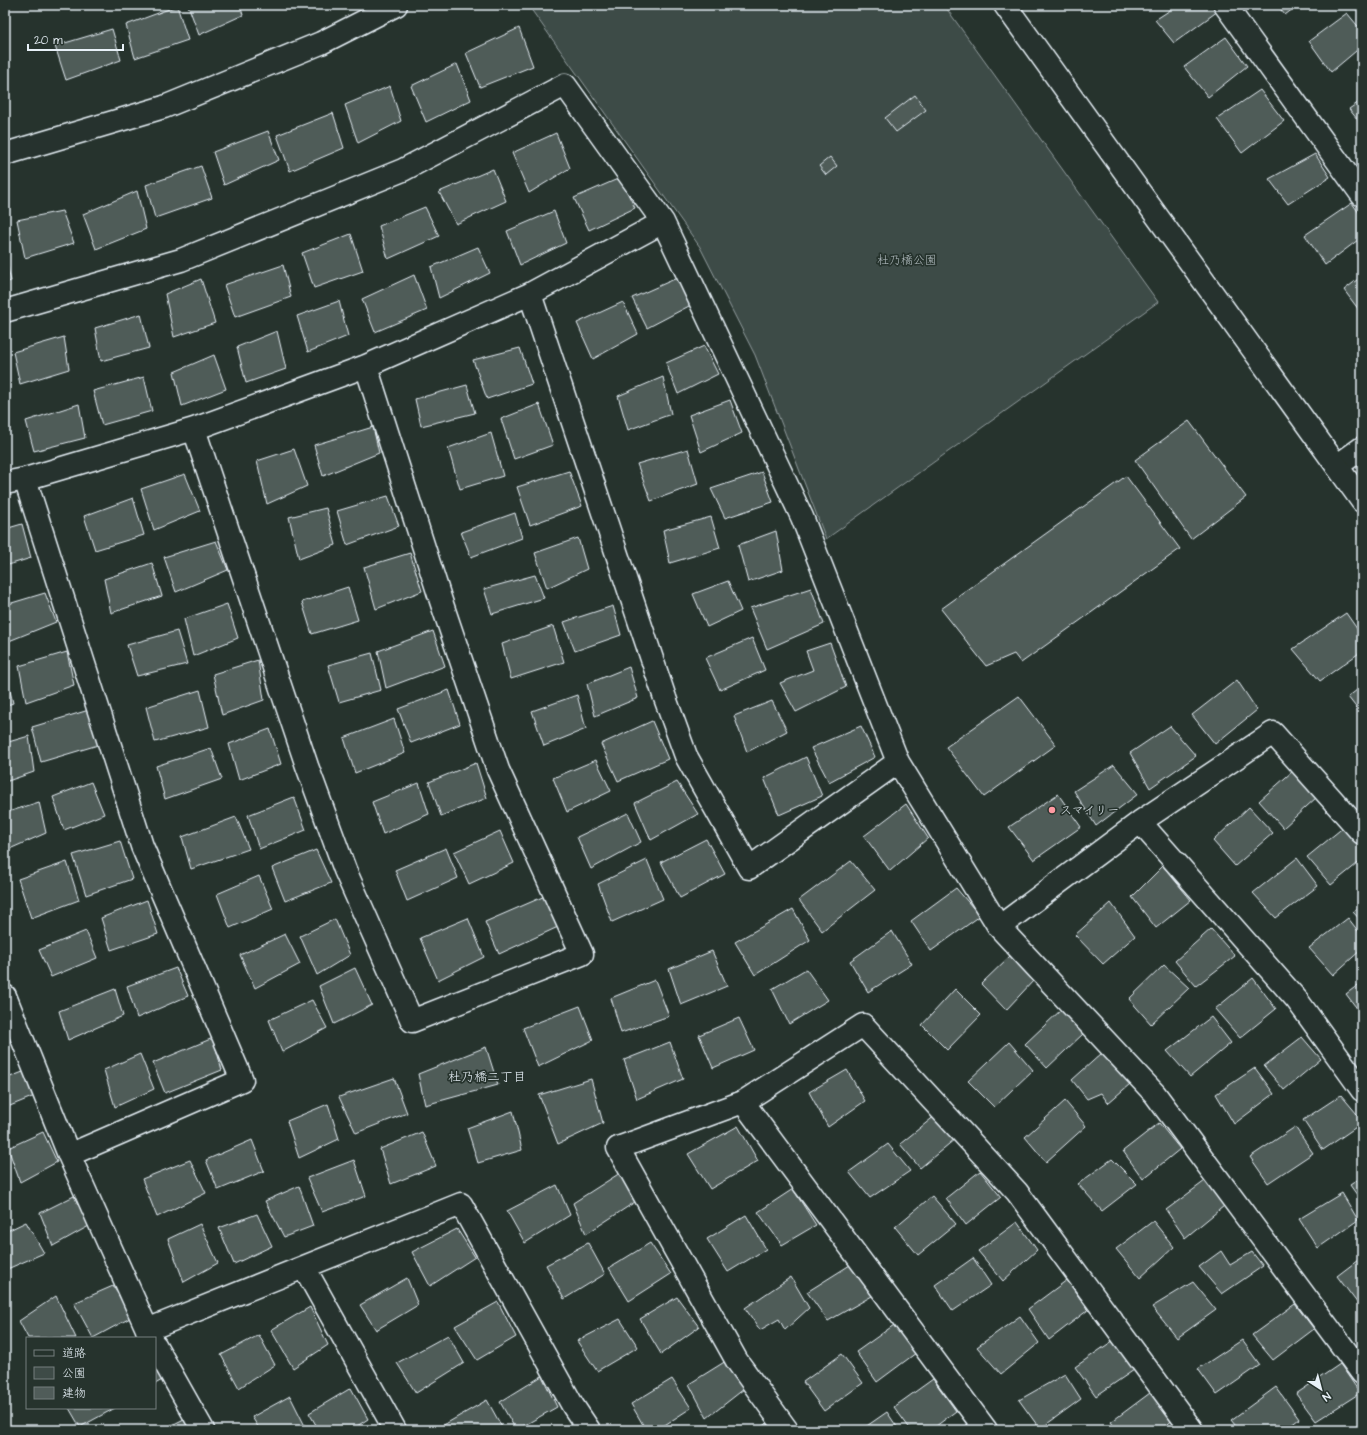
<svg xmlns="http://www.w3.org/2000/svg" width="1367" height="1435" font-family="'Architects Daughter','Klee One',sans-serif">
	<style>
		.green { fill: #3e4b47; stroke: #939ea0 }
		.building { fill: #505c59; stroke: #e8f1f8 }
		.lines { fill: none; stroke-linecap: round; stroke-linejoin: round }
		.street-casing { stroke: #e8f1f8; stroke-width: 25 }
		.secondary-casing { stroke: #e8f1f8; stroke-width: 25 }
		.street { stroke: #26332d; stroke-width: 22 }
		.secondary { stroke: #26332d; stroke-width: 22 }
		.poi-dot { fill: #ff9aa2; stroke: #26332d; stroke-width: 1.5 }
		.labels { text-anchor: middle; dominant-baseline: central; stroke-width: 3.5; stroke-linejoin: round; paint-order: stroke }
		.park-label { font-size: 12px; fill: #b5bfc3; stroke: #26332d }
		.poi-label { font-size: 12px; fill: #e8f1f8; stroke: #26332d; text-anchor: start }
		.neighbourhood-label { font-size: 13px; fill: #e8f1f8; stroke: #26332d }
	</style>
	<rect width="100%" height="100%" fill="#26332d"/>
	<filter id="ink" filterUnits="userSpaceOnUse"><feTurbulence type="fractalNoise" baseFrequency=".025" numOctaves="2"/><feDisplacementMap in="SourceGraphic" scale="8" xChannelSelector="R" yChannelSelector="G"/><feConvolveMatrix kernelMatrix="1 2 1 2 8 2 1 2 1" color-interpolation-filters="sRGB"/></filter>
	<g filter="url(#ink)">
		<!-- green -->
		<path class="green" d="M528,5H944L1158,302L826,539L755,355L700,247Z"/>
		<!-- building -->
		<path class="building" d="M188,5H240L243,15L199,35Z
			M1178,5H1213L1218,11L1174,43L1155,20Z
			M1277,5H1298L1285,15Z
			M177,6L188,40L135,58L126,25Z
			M1347,13L1362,31V46L1331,72L1309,41Z
			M519,28L533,66L480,87L466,53Z
			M112,29L121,60L66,80L55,46Z
			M1226,37L1247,66L1208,97L1184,67Z
			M457,64L471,100L426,122L411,86Z
			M390,86L401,121L358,143L345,105Z
			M1260,90L1284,121L1242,153L1217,119Z
			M915,95L926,110L896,132L885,118Z
			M1362,100V125L1349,109Z
			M333,113L344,148L290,171L277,135Z
			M268,131L279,160L224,185L213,152Z
			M556,133L570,168L529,193L512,153Z
			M1315,154L1330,177L1288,204L1269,179Z
			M830,157L837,166L826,175L819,166Z
			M201,166L212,198L155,218L146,185Z
			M493,169L506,201L456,224L439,192Z
			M620,178L635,208L589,230L574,198Z
			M137,191L146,229L96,249L83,214Z
			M1352,203L1362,217V237L1325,265L1305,235Z
			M425,207L439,236L388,259L379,226Z
			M62,211L74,243L25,258L17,220Z
			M554,211L566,243L520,265L507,231Z
			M351,234L363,271L314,288L302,253Z
			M478,247L490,273L439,298L431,267Z
			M5,256L11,281L5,283Z
			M283,265L291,297L235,317L224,285Z
			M414,275L427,310L375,332L362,299Z
			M1362,276V314L1344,290Z
			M677,278L691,305L647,328L632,298Z
			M201,279L215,323L174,337L165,294Z
			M339,301L348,336L308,352L297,316Z
			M623,302L638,334L593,359L577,323Z
			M141,314L149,348L101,361L95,328Z
			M277,331L286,369L246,383L237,347Z
			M64,337L69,369L20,384L13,352Z
			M704,346L718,374L678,394L666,363Z
			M520,348L532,384L487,399L473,360Z
			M214,355L226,389L182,406L174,372Z
			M144,377L152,411L102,425L93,391Z
			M663,377L671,414L628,430L618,396Z
			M467,385L475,413L421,426L415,399Z
			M730,400L742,433L701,452L689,415Z
			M79,404L85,438L34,451L26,421Z
			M539,404L553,445L514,459L501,419Z
			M1189,421L1246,497L1191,539L1135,460Z
			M373,427L379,453L323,476L314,445Z
			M491,433L503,476L460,489L448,448Z
			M294,449L307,486L267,504L257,461Z
			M688,449L698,484L651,501L637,464Z
			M569,471L582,506L530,525L517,487Z
			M762,472L773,502L725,518L711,489Z
			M185,474L200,511L154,530L141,489Z
			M1126,476L1180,549L1021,663L1014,654L986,666L941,609Z
			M388,496L399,526L347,545L337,511Z
			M133,498L144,535L95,550L84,516Z
			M326,508L336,545L299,559L289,517Z
			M515,513L522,538L471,557L461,532Z
			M711,517L720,548L670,563L663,530Z
			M22,524L31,558L5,566V529Z
			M776,531L783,570L748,582L738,545Z
			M578,538L587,569L547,588L535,553Z
			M216,541L228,570L176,592L164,557Z
			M410,553L422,591L376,609L364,567Z
			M152,563L162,596L111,613L104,579Z
			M535,575L544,598L492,614L484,589Z
			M728,581L741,611L707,627L693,594Z
			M348,587L358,620L312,634L302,602Z
			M811,588L824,624L767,649L750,608Z
			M45,593L56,622L9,641L5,622V605Z
			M227,604L238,638L193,656L184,619Z
			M613,606L621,635L575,651L564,622Z
			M1346,613L1362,636V651L1320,681L1293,649Z
			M553,626L564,662L511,679L502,644Z
			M177,631L187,664L137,676L127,645Z
			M433,631L445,666L386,688L378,651Z
			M752,638L765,670L720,690L705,658Z
			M830,643L846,687L796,712L780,683L813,670L806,651Z
			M67,652L74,685L26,702L19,666Z
			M372,653L381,690L339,702L328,665Z
			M258,660L264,700L222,715L213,674Z
			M629,667L638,698L595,716L587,684Z
			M5,671L13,703L5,706Z
			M1237,680L1257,710L1215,744L1192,715Z
			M1362,686V715L1348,697Z
			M200,690L209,727L155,742L146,707Z
			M449,690L460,724L411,743L398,709Z
			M577,695L586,729L544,746L532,711Z
			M1019,696L1056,745L984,797L946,747Z
			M772,701L787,731L747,752L734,716Z
			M89,710L98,745L41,762L32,727Z
			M394,719L405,753L355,773L344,738Z
			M652,721L668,759L618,781L601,744Z
			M861,726L875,757L829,782L811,748Z
			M1170,726L1196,756L1150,788L1130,753Z
			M270,729L281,764L239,780L229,744Z
			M29,736L34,772L5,782V743Z
			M211,748L222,779L165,799L156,766Z
			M806,757L822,796L779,815L764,778Z
			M596,760L611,791L567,812L553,778Z
			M476,763L487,798L441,816L429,782Z
			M1114,765L1138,794L1096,826L1074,791Z
			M1294,770L1317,797L1283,828L1259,801Z
			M91,782L104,814L64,830L53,797Z
			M677,782L698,814L651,840L635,803Z
			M419,783L429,814L383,834L372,802Z
			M1058,794L1081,827L1034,860L1009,827Z
			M294,797L306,830L259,849L248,815Z
			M39,802L46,833L5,851V813Z
			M906,804L928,838L890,871L864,836Z
			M1249,807L1273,833L1235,866L1213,841Z
			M628,813L641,842L591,869L577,837Z
			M236,817L249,849L191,869L182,837Z
			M1345,826L1362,849V860L1331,885L1307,857Z
			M500,831L514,863L469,884L454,852Z
			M706,839L725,874L680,898L661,862Z
			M120,841L132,879L86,895L73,855Z
			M446,848L458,878L407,901L395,870Z
			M316,850L331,883L285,901L272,868Z
			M1297,858L1318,886L1276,918L1253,893Z
			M647,860L663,899L612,922L598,884Z
			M851,861L875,890L822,931L799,900Z
			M67,862L79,900L31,918L18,879Z
			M1163,866L1191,900L1156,928L1132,897Z
			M259,876L273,909L230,928L217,894Z
			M956,888L980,916L931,951L911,921Z
			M545,896L558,927L499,954L485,922Z
			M147,900L158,934L111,950L101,918Z
			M1111,903L1135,936L1103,964L1075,935Z
			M1362,904V922L1353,912Z
			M793,909L810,940L755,975L735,942Z
			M468,918L484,957L438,980L420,938Z
			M1348,918L1362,936V949L1333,975L1309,948Z
			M335,919L350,955L317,975L300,936Z
			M1211,929L1235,956L1196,986L1175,961Z
			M86,931L97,958L51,977L39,950Z
			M892,931L912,964L868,992L850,961Z
			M285,934L300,964L255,988L240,955Z
			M712,951L727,986L681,1005L669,969Z
			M1011,955L1034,980L1006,1010L981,984Z
			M1164,965L1189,988L1151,1024L1129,999Z
			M176,968L188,996L137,1018L127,986Z
			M355,968L372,1005L334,1024L319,986Z
			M806,969L828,1000L789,1024L772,989Z
			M1253,978L1276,1009L1240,1038L1215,1009Z
			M655,980L669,1016L621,1033L611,998Z
			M1362,982V1015L1346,994Z
			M115,989L123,1016L68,1040L59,1011Z
			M955,989L981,1015L947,1050L922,1025Z
			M312,1000L327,1028L282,1052L269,1020Z
			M580,1006L593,1040L538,1067L523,1028Z
			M1063,1008L1084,1033L1047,1068L1025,1044Z
			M1211,1017L1231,1043L1190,1077L1167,1051Z
			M739,1018L754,1050L713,1068L699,1035Z
			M1302,1037L1321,1059L1284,1090L1264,1066Z
			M213,1038L222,1070L165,1093L153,1063Z
			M670,1042L683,1079L637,1099L624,1060Z
			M1009,1042L1033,1070L994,1107L968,1081Z
			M486,1047L498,1085L425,1105L418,1074Z
			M1102,1053L1130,1084L1108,1103L1101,1093L1087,1099L1072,1080Z
			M140,1054L154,1089L115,1107L104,1070Z
			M1255,1068L1274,1094L1234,1124L1216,1094Z
			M28,1070L37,1095L5,1108V1079Z
			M847,1070L865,1101L828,1127L809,1092Z
			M394,1078L407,1113L356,1133L339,1097Z
			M591,1079L603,1123L558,1144L539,1095Z
			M1341,1095L1362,1120V1123L1323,1150L1303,1120Z
			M1065,1101L1086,1126L1046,1162L1025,1137Z
			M328,1104L339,1139L299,1158L287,1121Z
			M513,1111L522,1150L478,1163L467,1128Z
			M936,1115L955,1139L920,1168L900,1144Z
			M1159,1123L1180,1149L1143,1179L1123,1151Z
			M738,1126L758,1161L710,1189L688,1154Z
			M1295,1127L1313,1153L1268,1183L1250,1157Z
			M43,1132L57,1162L20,1182L8,1148Z
			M422,1132L436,1166L391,1184L380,1149Z
			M252,1140L264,1171L218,1190L206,1160Z
			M888,1144L910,1171L870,1198L849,1172Z
			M1112,1159L1137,1184L1102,1211L1078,1184Z
			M190,1160L206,1193L157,1217L142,1179Z
			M354,1160L366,1196L322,1212L307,1178Z
			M980,1171L1001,1197L966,1225L946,1198Z
			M620,1173L635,1202L586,1234L573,1203Z
			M1362,1177V1202L1350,1185Z
			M1205,1181L1224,1206L1185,1238L1166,1210Z
			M557,1185L570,1215L525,1243L507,1211Z
			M299,1186L313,1226L284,1237L265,1201Z
			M793,1189L816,1225L782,1245L758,1212Z
			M1342,1193L1358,1220L1318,1248L1299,1219Z
			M76,1195L89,1226L53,1246L40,1213Z
			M932,1196L956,1224L918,1255L895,1227Z
			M257,1214L272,1246L234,1264L219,1228Z
			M746,1215L766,1249L728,1272L707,1239Z
			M1153,1221L1174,1247L1140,1278L1116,1249Z
			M26,1222L44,1253L5,1270V1232Z
			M1017,1222L1037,1250L1003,1281L978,1251Z
			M200,1224L218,1263L184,1282L168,1239Z
			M457,1229L475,1257L430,1286L412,1252Z
			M588,1243L605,1274L564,1299L546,1265Z
			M650,1243L671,1274L629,1301L609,1268Z
			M1221,1251L1230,1265L1252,1252L1263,1266L1222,1294L1199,1267Z
			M1362,1257V1301L1358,1304L1337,1276Z
			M973,1258L991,1285L953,1311L935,1285Z
			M850,1265L872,1296L828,1321L807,1292Z
			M791,1277L809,1308L785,1330L779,1319L760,1330L745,1308Z
			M407,1278L418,1305L376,1330L360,1305Z
			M1067,1280L1088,1310L1049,1340L1028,1309Z
			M1193,1282L1216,1310L1177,1338L1152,1307Z
			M113,1286L132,1317L93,1338L74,1303Z
			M56,1296L76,1338H28L19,1321Z
			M677,1297L699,1327L661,1354L640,1319Z
			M498,1302L516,1337L477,1360L455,1326Z
			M1295,1304L1314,1329L1273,1360L1252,1335Z
			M310,1307L328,1345L293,1368L271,1330Z
			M1020,1316L1039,1343L1001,1374L977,1347Z
			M620,1319L638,1347L597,1371L577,1341Z
			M894,1325L916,1353L877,1382L856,1352Z
			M259,1335L275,1365L239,1388L221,1355Z
			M448,1335L464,1363L416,1393L397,1363Z
			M1114,1340L1134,1370L1096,1396L1075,1367Z
			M1242,1340L1260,1365L1217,1395L1198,1369Z
			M842,1354L863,1383L824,1411L803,1382Z
			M726,1361L744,1389L707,1418L689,1384Z
			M155,1363L164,1379L155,1384Z
			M1340,1364L1360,1393L1316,1421L1296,1394Z
			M1065,1374L1081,1399L1040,1429L1019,1400Z
			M542,1376L557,1407L516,1430L500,1402Z
			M672,1379L691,1408L657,1430H646L631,1404Z
			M933,1379L956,1411L931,1430H911L894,1407Z
			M1276,1387L1299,1419L1285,1430H1239L1231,1420Z
			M351,1388L368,1419L351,1430H319L309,1413Z
			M1150,1393L1173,1420L1160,1430H1117L1111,1422Z
			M290,1396L305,1426L299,1430H260L252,1417Z
			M487,1400L503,1429L501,1430H435Z
			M69,1408H115L80,1427Z
			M887,1412L899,1430H861Z
			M186,1418L192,1430H162Z
			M767,1423L772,1430H756Z"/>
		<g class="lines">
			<defs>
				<path id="street" d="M1225,5L1362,195
					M530,294L665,698L686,756L749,868L898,762
					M5,311L181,260L403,170L565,85L663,222L802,517L898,762L999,927L1155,1094L1362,1373
					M194,429L307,766L345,870L412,1021L582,954L498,770L441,601L366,366
					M1337,466L1362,448
					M25,479L142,846L242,1080L69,1155
					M5,483L25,479L194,429L366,366L530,294L663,222
					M1140,822L1297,1000L1362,1090
					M999,927L1140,822L1273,733L1362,833
					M5,996L69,1155L151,1338
					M743,1102L986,1430
					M304,1267L395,1430
					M147,1330L461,1204L573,1406L589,1430
					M155,1345L203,1430
					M787,1430L737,1361L618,1148L743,1102L863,1025L1017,1192L1192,1430"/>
				<path id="secondary" d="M1005,5L1362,501
					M5,154L164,107L321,43L396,5"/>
			</defs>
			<!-- street casing -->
			<use href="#street" class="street-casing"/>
			<!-- secondary casing -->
			<use href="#secondary" class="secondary-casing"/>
			<!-- street -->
			<use href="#street" class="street"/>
			<!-- secondary -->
			<use href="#secondary" class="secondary"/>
		</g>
	</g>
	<!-- markers -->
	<circle class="poi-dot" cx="1052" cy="810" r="4"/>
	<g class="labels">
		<!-- park labels -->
		<g class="park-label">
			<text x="907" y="260">杜乃橋公園</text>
		</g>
		<!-- poi labels -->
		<g class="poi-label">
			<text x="1060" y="810">スマイリー</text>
		</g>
		<!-- neighbourhood labels -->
		<g class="neighbourhood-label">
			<text x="487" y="1077">杜乃橋二丁目</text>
		</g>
	</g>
	<!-- margin -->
	<rect width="1367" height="1435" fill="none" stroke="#26332d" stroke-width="20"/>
	<rect x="10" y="10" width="1347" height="1415" fill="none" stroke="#e8f1f8" stroke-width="1.5" filter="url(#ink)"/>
	<!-- legend -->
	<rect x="26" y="1337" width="130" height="72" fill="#26332d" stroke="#747f7e"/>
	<rect x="34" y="1350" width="20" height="6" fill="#26332d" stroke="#747f7e"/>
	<text x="62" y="1357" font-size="12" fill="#e8f1f8">道路</text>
	<rect x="34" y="1367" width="20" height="12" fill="#3e4b47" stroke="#747f7e"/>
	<text x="62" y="1377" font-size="12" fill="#e8f1f8">公園</text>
	<rect x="34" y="1387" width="20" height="12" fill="#505c59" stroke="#747f7e"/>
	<text x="62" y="1397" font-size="12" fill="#e8f1f8">建物</text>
	<!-- north arrow -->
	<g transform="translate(1321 1389) rotate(144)" stroke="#26332d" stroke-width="3" paint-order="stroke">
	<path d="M0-3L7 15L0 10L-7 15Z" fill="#e8f1f8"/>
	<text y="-6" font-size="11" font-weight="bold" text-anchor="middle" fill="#e8f1f8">N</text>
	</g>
	<!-- scale -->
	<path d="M28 44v6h95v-6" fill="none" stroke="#e8f1f8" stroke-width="2"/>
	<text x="34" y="44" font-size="12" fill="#e8f1f8" stroke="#26332d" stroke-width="3" paint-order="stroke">20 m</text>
</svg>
